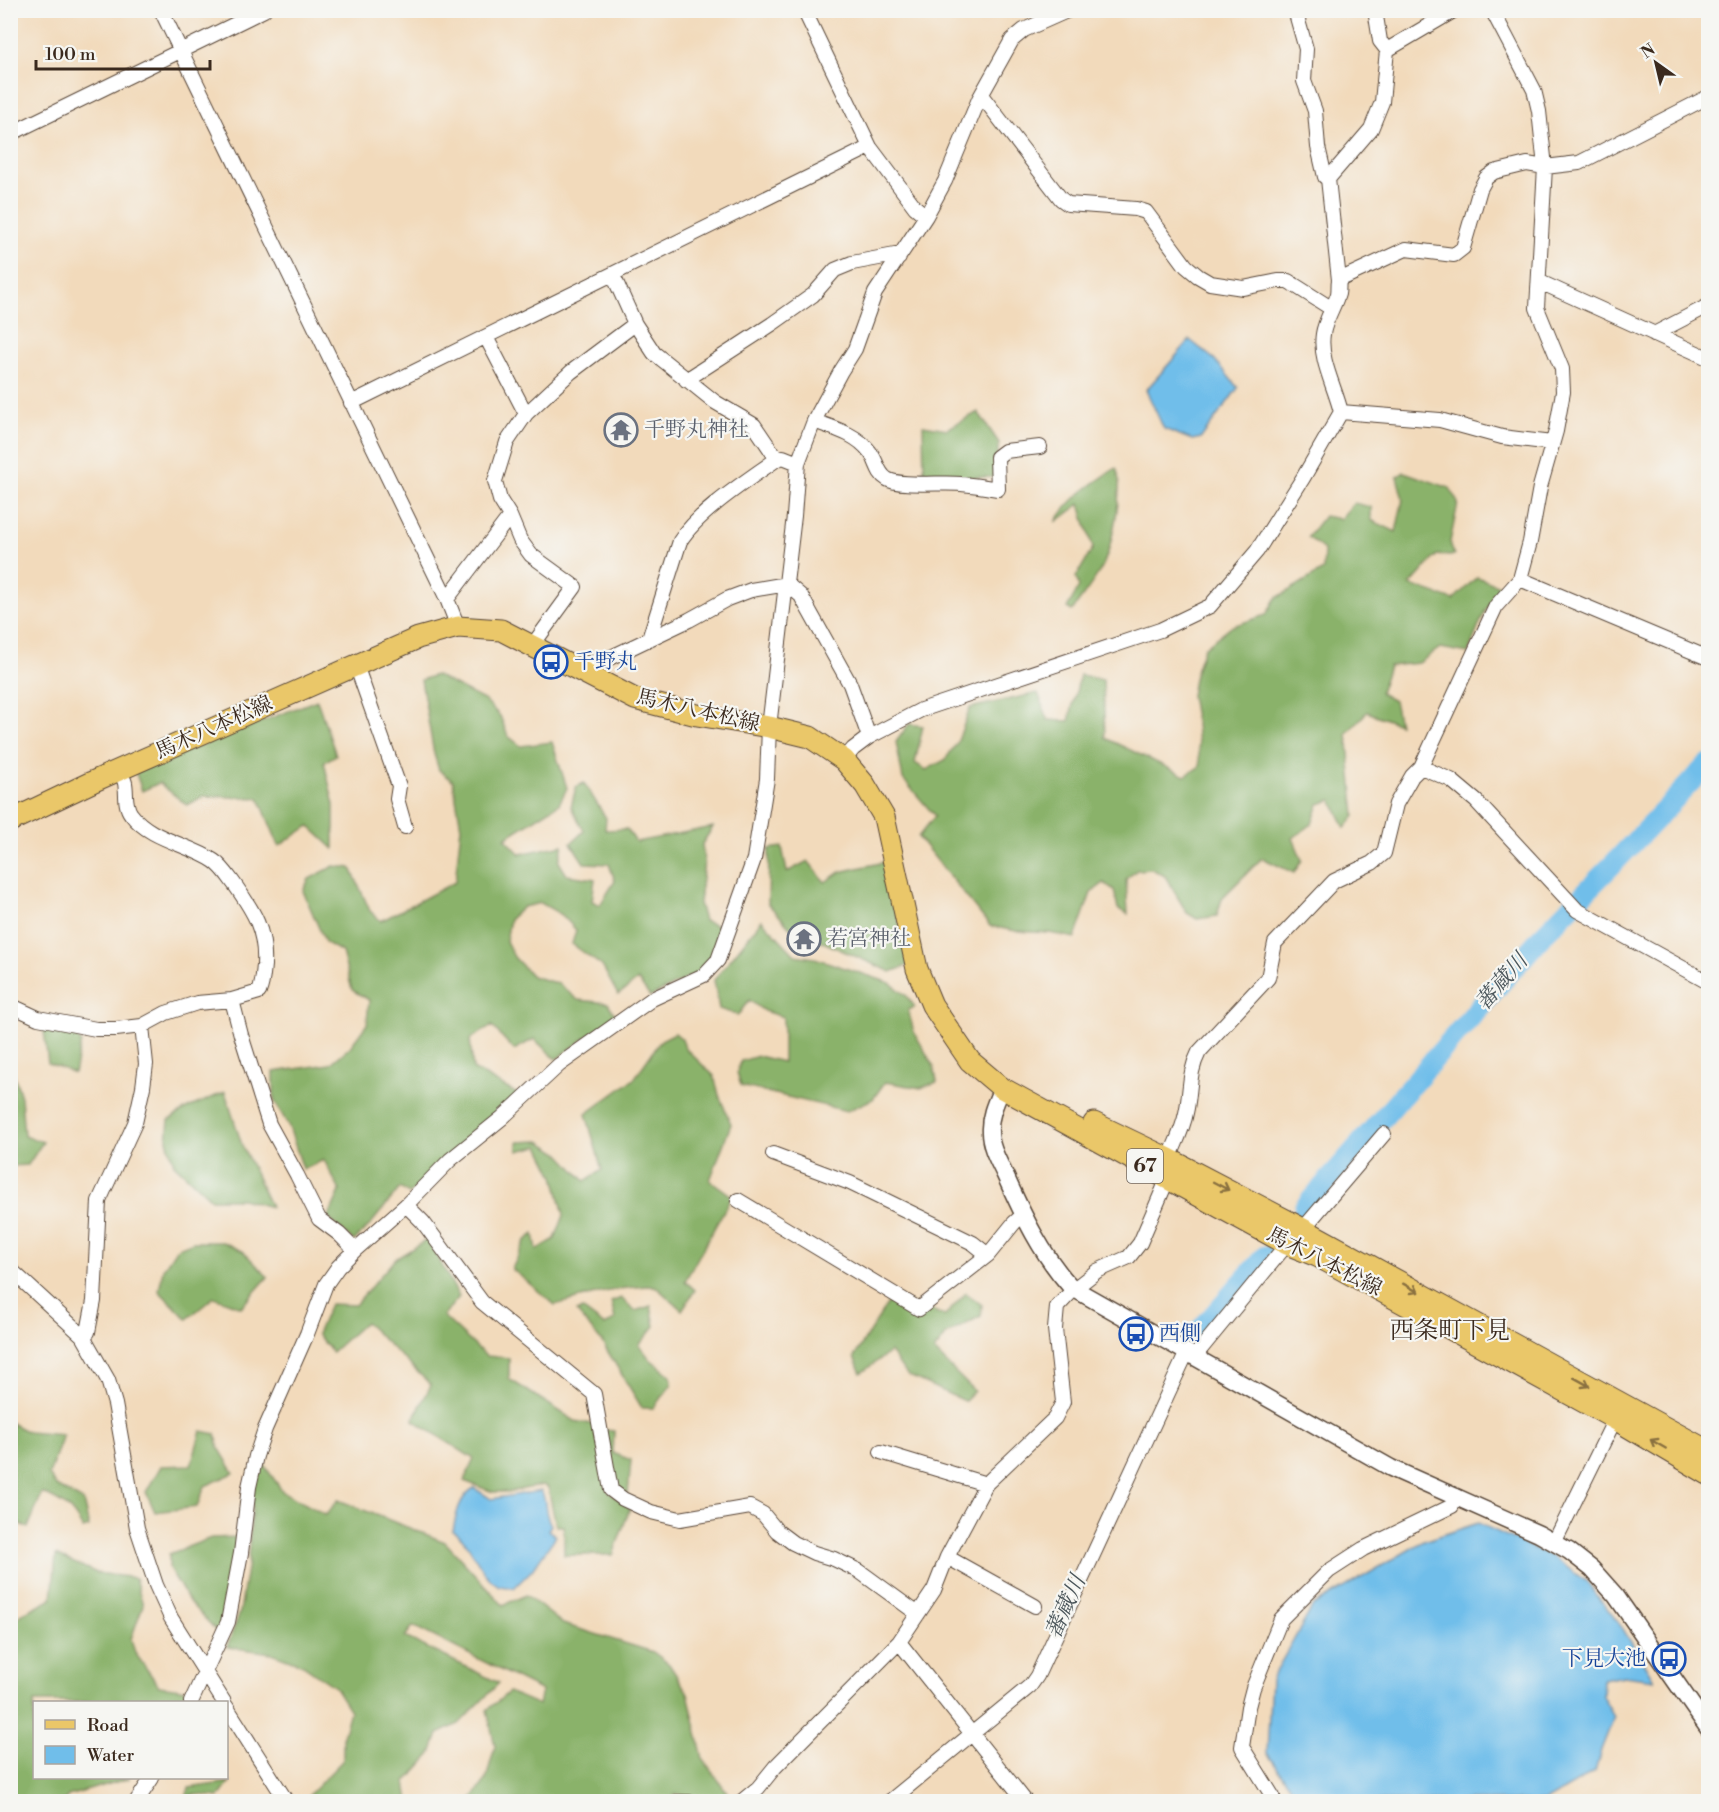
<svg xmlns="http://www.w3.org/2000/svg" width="1719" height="1812" font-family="'Libre Bodoni','Noto Serif JP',serif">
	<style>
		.forest { fill: #8ab26a; stroke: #626e44; stroke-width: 1.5 }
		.water { fill: #70beea; stroke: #567484; stroke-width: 1.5 }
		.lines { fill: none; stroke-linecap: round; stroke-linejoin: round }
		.river { stroke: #70beea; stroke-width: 21 }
		.minor-casing { stroke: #564436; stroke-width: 16 }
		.tertiary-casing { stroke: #564436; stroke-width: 19 }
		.primary-casing { stroke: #564436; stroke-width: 23 }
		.minor { stroke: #fff; stroke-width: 14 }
		.tertiary { stroke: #fff; stroke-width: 16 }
		.primary { stroke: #eac769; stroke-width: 21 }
		.oneway { stroke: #8a7140 }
		.labels { text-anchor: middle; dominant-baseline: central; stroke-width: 4.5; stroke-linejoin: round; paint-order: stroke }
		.shield { fill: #f6f6f2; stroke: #73675e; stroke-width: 1.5 }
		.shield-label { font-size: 20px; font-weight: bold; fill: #3b2a1e }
		.worship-label { font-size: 21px; fill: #5b616d; stroke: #f6f6f2; text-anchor: start }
		.transit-label { font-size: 21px; fill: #164399; stroke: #f6f6f2; text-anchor: start }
		.street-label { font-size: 21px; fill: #3b2a1e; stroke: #f6f6f2 }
		.water-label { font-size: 22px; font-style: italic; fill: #4b565b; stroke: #f6f6f2 }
		.quarter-label { font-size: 24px; fill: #3b2a1e; stroke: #f6f6f2 }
	</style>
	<rect width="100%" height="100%" fill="#f6f6f2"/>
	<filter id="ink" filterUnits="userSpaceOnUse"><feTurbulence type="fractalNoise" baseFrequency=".0167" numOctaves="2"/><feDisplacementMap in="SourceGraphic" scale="12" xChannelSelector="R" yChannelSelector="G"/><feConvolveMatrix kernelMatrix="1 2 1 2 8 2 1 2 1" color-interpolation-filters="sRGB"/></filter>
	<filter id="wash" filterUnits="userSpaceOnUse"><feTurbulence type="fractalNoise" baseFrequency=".008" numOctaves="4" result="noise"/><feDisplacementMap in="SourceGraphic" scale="24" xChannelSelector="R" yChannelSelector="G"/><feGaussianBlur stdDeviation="1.35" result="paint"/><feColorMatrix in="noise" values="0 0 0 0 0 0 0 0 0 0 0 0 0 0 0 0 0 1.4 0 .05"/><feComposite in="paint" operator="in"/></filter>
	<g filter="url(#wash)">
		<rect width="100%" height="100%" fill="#f2dabb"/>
		<!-- forest -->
		<path class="forest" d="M978,412L999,443L994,477L924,478L923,425L947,429Z
			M1116,468C1125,486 1111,551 1101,569C1093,583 1082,597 1072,611L1067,608L1079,587L1076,577L1093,548L1080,504L1056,522C1070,497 1093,484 1116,468Z
			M1404,472L1450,488L1458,503L1450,542L1454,555L1450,556L1437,555L1410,585L1453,600L1477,577L1502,587L1485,611L1468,653L1440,648L1419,663L1389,666L1380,693L1394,701L1399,724L1367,712L1347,733L1355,816L1345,828L1332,800L1319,804L1312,824L1293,838L1302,860L1294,873L1262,858L1222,898L1217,916L1197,919L1187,913L1165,876L1152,869L1137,870L1126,879L1128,914L1118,909L1114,890L1104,883L1091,893L1075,938L1049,933L1016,931L990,926L918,837L935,816L903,779L896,742L909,724L923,726L915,763L926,770L945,760L957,743L970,708L1038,693L1048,720L1069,721L1080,675L1103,680L1105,738L1185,776L1200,766L1196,724L1191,695L1195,674L1204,648L1230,627L1266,615L1275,599L1323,570L1324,550L1308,537L1324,516L1340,519L1354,503L1371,507V520L1396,532L1403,499L1397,477Z
			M435,675L484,700L500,716L508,736L521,746L552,742L567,788L559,804L505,838L520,854L563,845L559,862L567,875L595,879L592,901L600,905L615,881L609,864L584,863L571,843L584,831L571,807L576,787L584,783L606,818L605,830L627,829L636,842L713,827L702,844L704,862L699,903L704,921L724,928L715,956L699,972L650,997L638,980L618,995L602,966L572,944L576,930L562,915L541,903L523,907L510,919L506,941L514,957L532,976L559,984L578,1000L608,1003L616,1016L556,1059L534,1039L514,1050L492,1026L470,1039L473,1069L519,1095L409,1194L400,1188L370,1225L354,1241L328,1218L340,1191L324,1160L303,1169L289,1127L274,1100V1072L330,1064L350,1047L367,1024L369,1000L352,990L342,952L325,942L303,891L309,879L334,866L351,868L370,911L381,921L455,882L461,827L453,781L439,770L434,754L421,680Z
			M317,700L336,755L324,762L334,805V849L309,826L279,846L259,798L205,796L187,805L159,783L142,791L135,771Z
			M782,847L787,872L808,861L825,882L840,872L885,862L909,965L891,972L791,928L768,904L769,849Z
			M762,920L795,955L815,958L890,983L906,995L915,1007L908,1010L914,1032L934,1067L937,1082L921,1088L885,1082L873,1099L847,1111L741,1086L737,1072L741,1061L758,1056L783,1062V1017L764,1011L749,1000L738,1015L719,1009L714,980Z
			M43,1023L69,1028L81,1042L74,1073L48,1063Z
			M675,1033L682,1039L685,1048L714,1076L719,1095L731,1124L710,1180L732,1196L685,1281L695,1290L682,1310L655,1286C620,1286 588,1296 555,1305L512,1269L525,1241L534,1234L537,1250L555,1239L564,1215L554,1176L539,1146L518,1151V1142L540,1141L559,1153L585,1181L602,1170L586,1114L634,1079L661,1040Z
			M10,1071H13L21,1097L24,1136L43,1142L28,1165L11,1166Z
			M225,1092L242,1145L271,1207L242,1199H211L174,1164L167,1140L169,1120L188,1108Z
			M428,1239L459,1297L443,1316L486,1356L509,1358V1379L575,1421L597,1425L609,1492L630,1508L613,1555H564V1526H556L548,1487L543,1485L509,1492H493L464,1481L474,1459L413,1420L431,1385L365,1322L332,1352L317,1334L330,1304L355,1305L395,1259Z
			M193,1242H223L243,1251L268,1277L241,1307L214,1297L187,1319L159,1291L163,1269L176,1249Z
			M966,1293L982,1305L981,1316L947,1334L934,1351L974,1391L964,1401L907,1375L890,1352L861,1373L854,1357L890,1299L927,1308L945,1316Z
			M621,1298L635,1311L651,1306L655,1326L639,1345L650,1359L671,1376L672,1384L653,1408H642L602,1342L577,1312L582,1309L605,1326L615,1319L611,1302Z
			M11,1423L28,1432L63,1435L49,1475L56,1486L83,1501L89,1527L83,1529C71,1507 65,1504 42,1493L28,1528L11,1520Z
			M604,1430L614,1431L613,1453L631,1460L628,1494L613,1488Z
			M201,1431L216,1434L219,1448L234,1473L205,1486L197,1507L155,1512L146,1492L161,1466L191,1465Z
			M262,1462L283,1492L326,1515L338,1500L445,1542L503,1605L526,1595L563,1624L653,1652L669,1664L688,1693L703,1759L727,1792L725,1801H698L690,1796L676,1794L665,1802L470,1801L486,1780L495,1746L487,1710L509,1692L539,1705L542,1691L413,1626L405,1637L499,1683L459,1724L438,1734L431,1754L406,1782L409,1801H303L343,1760V1736L350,1711L335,1687L303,1665L272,1653L227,1647L240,1612L248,1562L254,1482Z
			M239,1537L228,1605L218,1632L190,1603L169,1568V1554L211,1538Z
			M56,1555L97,1573L135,1578L143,1605L131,1639L135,1653L159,1686L189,1690L183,1702H34V1778H130L68,1796L64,1801H11V1623L24,1613L52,1598Z
			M230,1782L219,1797L192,1794L191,1801H185L189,1788Z"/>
		<!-- water -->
		<path class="water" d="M1190,340L1215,360L1238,388L1201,438L1192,440L1164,429L1146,390Z
			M474,1488L491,1499L541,1491C549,1505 542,1509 551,1525L548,1530L556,1536L532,1570L514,1588C510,1587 504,1587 500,1586C480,1578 472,1541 453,1531C456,1515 459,1497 474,1488Z
			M1478,1523L1553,1557L1587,1582L1623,1629L1654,1680L1624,1676L1603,1680L1602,1696L1614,1717L1601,1750L1595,1772L1545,1801H1300L1267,1753L1271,1680L1313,1606L1424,1541Z"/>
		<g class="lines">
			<!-- river -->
			<path class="river" d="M1304,1208L1542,936L1616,861L1708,764
				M1195,1336L1265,1256"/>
		</g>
	</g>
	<g filter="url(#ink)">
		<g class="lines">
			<defs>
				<path id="minor" d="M161,10L447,599L458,627
					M804,10L870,147L915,207L926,216
					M1295,10L1306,49L1304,81L1315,111L1318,147L1325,177L1328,179
					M1375,10L1380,41L1387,50
					M1455,10L1387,50L1382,102L1371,129L1328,179L1339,280C1338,284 1339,289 1338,294C1334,307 1325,320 1323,334C1319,359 1335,387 1341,412L1440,420L1502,437L1552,443
					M980,98L985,100L1061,199L1068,204L1136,209L1146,212L1186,266L1198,276L1210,283L1243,288L1278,281H1288L1326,305L1332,306
					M10,134L264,10
					M613,275L635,324L654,353L715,402L754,425L777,459
					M1339,280L1406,249L1454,255L1463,248L1480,189L1486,178L1494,172L1527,164L1545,167L1579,163L1708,97
					M1540,282L1708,358
					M1654,334L1708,306
					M486,337L526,414
					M686,380L772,324L813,295L835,270L852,263L895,255L899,258
					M351,403L870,147
					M814,421C833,428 857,434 870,452C877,460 877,473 887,479C899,487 944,482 961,484C973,485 986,487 998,489L997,457L1005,451L1040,447
					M510,516L520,540L531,555L575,587L532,646
					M1520,579L1708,658
					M447,599L510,516L500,500L495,481L507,442L526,414L571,372L635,324
					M649,639L680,541C699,511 748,480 777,459L783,457L798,463
					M356,665L399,786L397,799L405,827
					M572,665L603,661L689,620L727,599L751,590L787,584L801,596L850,684L869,737
					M844,760L853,749L869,737L921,710L1160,630L1210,606L1257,551L1303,478L1341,412
					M1421,767L1451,780L1476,801L1577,910L1708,982
					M232,1000L241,1035L269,1124L297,1175L319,1219L339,1234L355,1250
					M10,1005L38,1018L96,1029H116L142,1026L166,1013L197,1003L232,1000L259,992C263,983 263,974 264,965C266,931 254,912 235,885C229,877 223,867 214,861C189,844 150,840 131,814C124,805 127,793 125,783C124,779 121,774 119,770
					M773,1154L850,1183L973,1243L988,1255
					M1169,1159C1175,1144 1183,1129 1186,1113C1191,1092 1188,1073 1199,1052L1268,978L1275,943L1334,881L1372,863L1384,853L1396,804L1412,776L1421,767L1496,606L1520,579L1530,542L1540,487L1556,431L1563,392L1562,369L1537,308L1545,167L1539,111L1534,90L1492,10
					M738,1200L919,1309L988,1255L1014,1223L1023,1215
					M406,1205L423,1222L482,1302L594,1394L611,1490L623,1499L651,1512L680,1519L750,1507L763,1514L777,1531L793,1543L814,1553L834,1559L859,1571L918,1614
					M10,1269L83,1336L108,1380L115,1404L137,1528L156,1585L171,1618L224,1702
					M83,1336L88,1332L94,1301L99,1201L135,1123L143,1087L146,1064L142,1026
					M1195,1356L1287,1244L1303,1229L1384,1134
					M881,1452L986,1484
					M1554,1543L1615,1419
					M947,1557L1035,1606
					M899,1642L1026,1802
					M191,1702L228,1622L241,1553L249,1487L256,1456L265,1429L307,1334L326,1284L338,1267L355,1250L406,1205L450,1160L502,1118L559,1065L652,999L704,975L718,960L754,859L767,779L769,727L794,516L798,463L814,421L841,371L855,349L875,293L926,216L945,181L979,99L1012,40L1024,30L1069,10
					M226,1706L287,1802
					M136,1802L152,1778
					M677,1802H689
					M741,1802L758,1788L775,1767L899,1642L934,1590L947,1557L986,1484L1055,1418L1063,1402L1055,1329L1057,1307L1074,1289L1097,1271L1129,1257L1140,1243L1168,1178
					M889,1802L1030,1686L1037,1676L1187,1352
					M1270,1802L1273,1797L1242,1747L1248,1707L1253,1688L1281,1619L1329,1571L1363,1549L1452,1506L1456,1496"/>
				<path id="tertiary" d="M1002,1088C996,1102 989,1116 990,1132C990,1147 999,1162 1005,1175C1023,1215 1041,1254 1071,1287L1391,1468L1539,1534L1569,1551L1592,1569L1616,1596L1708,1728"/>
				<path id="primary" d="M10,821L92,782L418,638L458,627L501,630L635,699L697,715L769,727L810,737L844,760L865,785L884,817L917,969L932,1005L970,1061L1002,1088L1287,1244L1317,1256L1615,1419L1708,1474
					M1094,1123L1169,1159L1303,1229L1708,1451"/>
			</defs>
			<!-- minor casing -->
			<use href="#minor" class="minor-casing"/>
			<!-- tertiary casing -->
			<use href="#tertiary" class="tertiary-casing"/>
			<!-- primary casing -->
			<use href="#primary" class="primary-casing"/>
			<!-- minor -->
			<use href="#minor" class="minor"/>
			<!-- tertiary -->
			<use href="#tertiary" class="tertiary"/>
			<!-- primary -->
			<use href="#primary" class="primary"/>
		</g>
		<!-- one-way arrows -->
		<defs><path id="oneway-shaft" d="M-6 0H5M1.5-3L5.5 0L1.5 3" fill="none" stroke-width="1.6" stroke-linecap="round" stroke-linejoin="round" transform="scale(1.5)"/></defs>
		<g class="oneway">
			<use href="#oneway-shaft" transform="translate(1221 1186) rotate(28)"/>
			<use href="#oneway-shaft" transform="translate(1411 1288) rotate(29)"/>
			<use href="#oneway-shaft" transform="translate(1582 1382) rotate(29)"/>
			<use href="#oneway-shaft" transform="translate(1658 1444) rotate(-150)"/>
		</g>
	</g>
	<!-- icons -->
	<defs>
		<symbol id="temple-ring" viewBox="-11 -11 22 22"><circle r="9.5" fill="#f6f6f2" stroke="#6b7280" stroke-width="1.5"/><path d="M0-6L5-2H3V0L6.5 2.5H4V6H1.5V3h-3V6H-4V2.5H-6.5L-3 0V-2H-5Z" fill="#6b7280"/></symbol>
		<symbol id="bus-ring" viewBox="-11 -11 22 22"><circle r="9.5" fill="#f6f6f2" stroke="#1a4fb4" stroke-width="1.5"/><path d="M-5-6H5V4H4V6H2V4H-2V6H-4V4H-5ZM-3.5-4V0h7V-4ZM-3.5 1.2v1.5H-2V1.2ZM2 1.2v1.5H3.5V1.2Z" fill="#1a4fb4"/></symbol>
	</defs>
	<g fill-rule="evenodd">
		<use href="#temple-ring" x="602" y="411" width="38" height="38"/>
		<use href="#bus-ring" x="532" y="643" width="38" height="38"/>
		<use href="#temple-ring" x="785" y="920" width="38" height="38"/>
		<use href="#bus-ring" x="1117" y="1315" width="38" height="38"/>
		<use href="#bus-ring" x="1650" y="1640" width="38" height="38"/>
	</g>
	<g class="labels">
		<!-- shield labels -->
		<rect class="shield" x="1127" y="1149" width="36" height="34" rx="4.5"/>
		<g class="shield-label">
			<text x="1145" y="1166">67</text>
		</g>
		<!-- worship labels -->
		<g class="worship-label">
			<text x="644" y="430">千野丸神社</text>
			<text x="827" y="939">若宮神社</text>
		</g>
		<!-- transit labels -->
		<g class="transit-label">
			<text x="574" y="662">千野丸</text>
			<text x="1159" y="1334">西側</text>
			<text x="1646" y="1659" text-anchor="end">下見大池</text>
		</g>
		<!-- street labels -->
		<g class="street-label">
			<text transform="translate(698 711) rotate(13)">馬木八本松線</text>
			<text transform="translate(214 728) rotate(-24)">馬木八本松線</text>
			<text transform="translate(1324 1262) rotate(27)">馬木八本松線</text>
		</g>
		<!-- water labels -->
		<g class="water-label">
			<text transform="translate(1502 982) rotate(-49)">蕃蔵川</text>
			<text transform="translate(1066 1607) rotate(-66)">蕃蔵川</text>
		</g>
		<!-- quarter labels -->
		<g class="quarter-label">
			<text x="1450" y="1331">西条町下見</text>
		</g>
	</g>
	<!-- margin -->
	<rect width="1719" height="1812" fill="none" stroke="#f6f6f2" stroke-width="36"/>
	<!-- legend -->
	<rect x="33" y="1701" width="195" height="78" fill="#f6f6f2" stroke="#aba49d" stroke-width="1.5"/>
	<rect x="45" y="1720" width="30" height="9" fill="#eac769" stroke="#aba49d" stroke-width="1.5"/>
	<text x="87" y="1731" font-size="18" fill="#3b2a1e">Road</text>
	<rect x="45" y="1746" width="30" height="18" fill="#70beea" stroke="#aba49d" stroke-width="1.5"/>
	<text x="87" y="1761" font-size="18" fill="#3b2a1e">Water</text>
	<!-- north arrow -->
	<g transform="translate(1656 63) rotate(326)" stroke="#f6f6f2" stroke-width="4.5" paint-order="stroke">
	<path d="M0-4.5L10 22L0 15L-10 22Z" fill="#3b2a1e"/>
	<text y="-9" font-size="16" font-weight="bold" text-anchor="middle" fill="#3b2a1e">N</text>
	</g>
	<!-- scale -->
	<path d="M36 60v9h174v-9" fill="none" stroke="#3b2a1e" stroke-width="3"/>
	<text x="45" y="60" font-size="18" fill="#3b2a1e" stroke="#f6f6f2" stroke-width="4.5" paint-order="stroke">100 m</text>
</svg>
